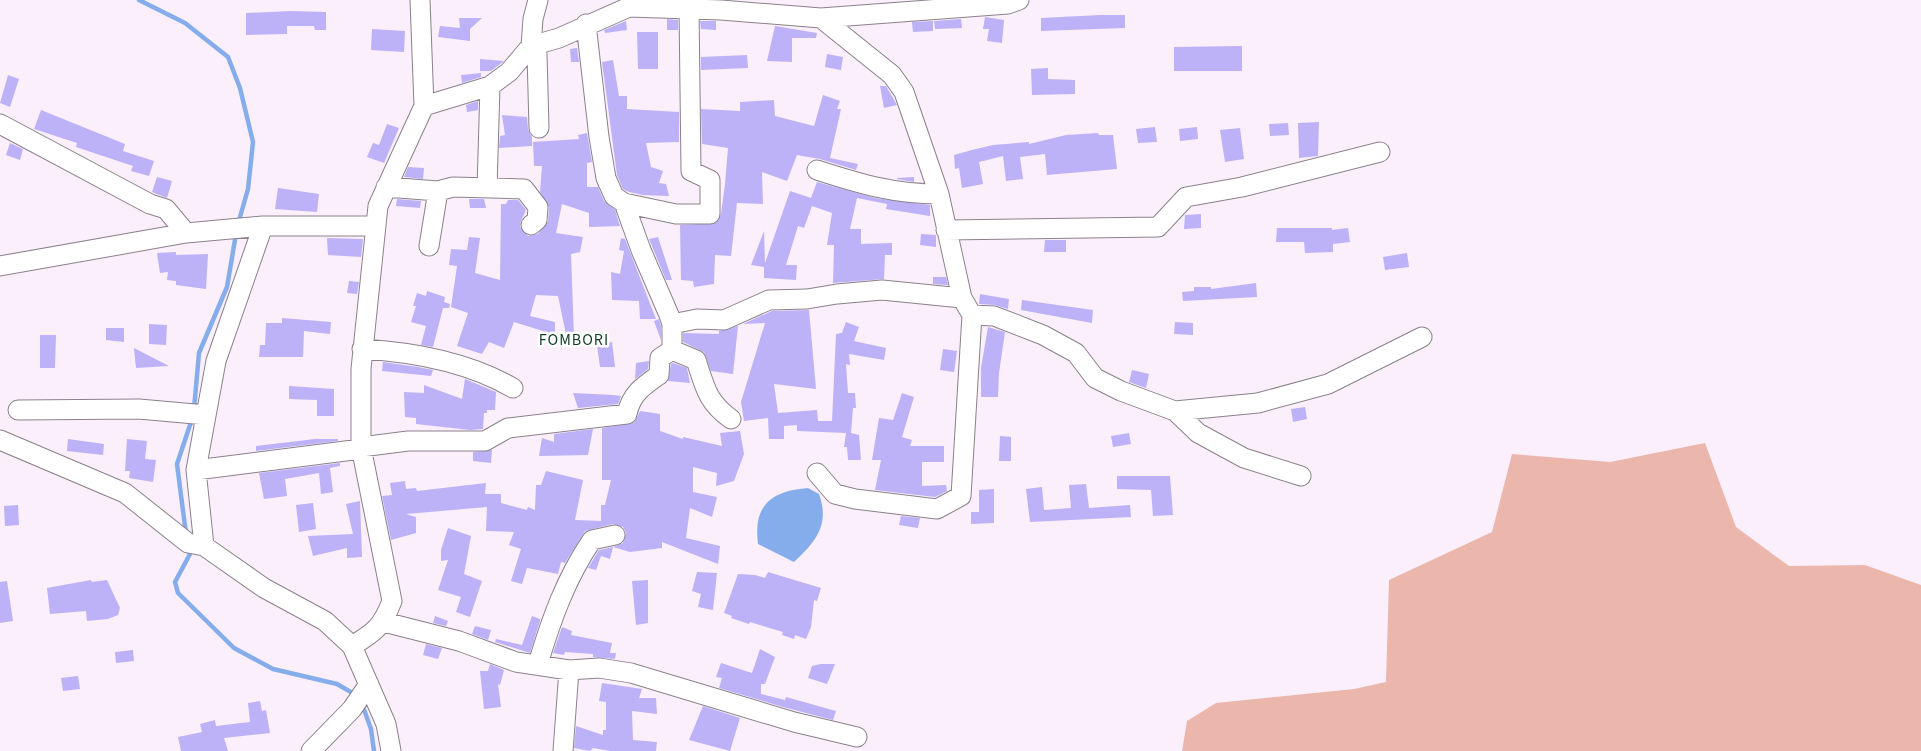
<svg xmlns="http://www.w3.org/2000/svg" width="1921" height="751" font-family="'Source Sans 3',sans-serif">
	<style>
		.green { fill: #ebb7ad }
		.water { fill: #85adeb }
		.lines { fill: none; stroke-linecap: round; stroke-linejoin: round }
		.stream { stroke: #85adeb; stroke-width: 4.5 }
		.building { fill: #bdb1f8 }
		.minor-casing { stroke: #8b818b; stroke-width: 21 }
		.minor { stroke: #fff; stroke-width: 19 }
		.labels { text-anchor: middle; dominant-baseline: central; stroke-width: 5; stroke-linejoin: round; paint-order: stroke }
		.quarter-label { font-size: 16px; letter-spacing: 1px; fill: #113c28; stroke: #fff }
	</style>
	<rect width="100%" height="100%" fill="#fbeffb"/>
	<!-- green -->
	<path class="green" d="M1705,443L1736,527L1789,566L1865,565L1921,585V751H1182L1187,721L1216,703L1354,689L1386,682L1389,580L1492,532L1512,454L1610,462Z"/>
	<!-- water -->
	<path class="water" d="M808,488L819,494C830,525 816,541 794,562L758,544C753,505 771,491 808,488Z"/>
	<g class="lines">
		<!-- stream -->
		<path class="stream" d="M139,0L185,23L228,57L240,88L253,142L248,189L238,224
			M194,409L199,353L227,287L236,234
			M186,534L177,464L192,419
			M189,549L190,554L175,582L178,593L234,648L273,669L337,684L356,695
			M362,704L371,729L374,751"/>
	</g>
	<!-- building -->
	<path class="building" d="M290,11L326,12V30H315L314,26H287V34L246,35V13Z
		M1100,15H1125V28L1041,31V18Z
		M985,17L1004,20L1002,43L987,41L989,29H983Z
		M459,18H482L470,29V41L438,37L440,26L460,28Z
		M667,19L678,20V30H667Z
		M961,19L962,28L935,29L934,21Z
		M626,21L627,30L605,33L604,30Z
		M700,21H716V30L701,29Z
		M933,21V31L913,32L912,22Z
		M775,26L817,33L816,38H792V62L767,61Z
		M372,29L405,31L404,52L371,50Z
		M637,32H658V69H638Z
		M1242,46V71H1174V47Z
		M577,48L579,62H571L570,49Z
		M827,54L843,57L841,70L825,67Z
		M747,55L748,68L701,70V57Z
		M480,59L504,61L491,71H480Z
		M613,60L619,96H627V109L679,112V142L646,143L651,167L663,171L659,183L666,184L669,196L643,195L629,192L623,189L617,175L602,62Z
		M1048,68V79L1075,80V94L1032,95L1031,69Z
		M481,73V77L462,83L461,75Z
		M8,75L19,79L10,107L0,103Z
		M880,86H886L897,105L884,108Z
		M823,95L840,101L837,109H841L830,158L858,164L856,170L820,159L797,155L787,181L762,172L763,204L737,203L731,256L715,255L714,284L694,287L693,281L681,280L680,225L716,223L721,214L725,184L728,148L702,144L701,109L740,111V102L774,100L775,116L814,126Z
		M478,101V110L467,112L466,105Z
		M41,110L125,144L123,151L154,161L149,176L131,171L133,166L76,147L77,143L34,129Z
		M502,115L527,117L528,129L532,137V146L499,148L500,136L505,135Z
		M1319,122L1318,156L1299,158L1298,123Z
		M1288,123L1289,135L1270,136L1269,124Z
		M387,124L399,128L384,163L367,157L373,143L379,145Z
		M1155,127L1157,142L1138,143L1136,129Z
		M1197,127L1198,139L1180,141L1179,129Z
		M1240,128L1244,159L1225,162L1220,130Z
		M587,133L592,162L587,163V187H598L604,201L615,210L620,226L589,227V213L562,204L556,233L583,237L580,252L571,254L574,338L567,339L558,296L536,295L530,316L555,322V334L542,338L543,331L514,322L504,348L489,342L482,354L457,346L468,313L451,307L457,266L449,265L451,249L467,250L469,237L480,238L475,273L500,280L501,204H506L508,200H518L526,210L521,221L520,227L528,236L538,234L548,221L549,207L540,192L542,166H534L533,142L579,139L578,135Z
		M1098,133L1099,135H1113L1117,169L1047,175L1045,154L1020,157L1023,179L1006,181L1003,156L979,162L983,184L962,188L959,168L955,169L954,155L972,150L993,145L1029,142V144L1066,135Z
		M10,143L23,149L20,160L6,155Z
		M408,167L424,168L423,179L404,177Z
		M157,177L172,181L167,198L152,192Z
		M914,177V182L897,179V178Z
		M817,182L875,198L930,205V216L886,209L887,204L857,198L850,229H861V244L892,243V255H885L884,279L833,283L834,245H827L832,213L812,206L804,228L798,226L786,265H797L796,280L764,278V267L751,265L764,231L765,263L790,191L811,198Z
		M278,188L319,194L317,212L275,209Z
		M397,199L421,201L420,208L396,206Z
		M469,199H484L486,208H470Z
		M1201,214V228L1184,229L1185,215Z
		M1277,228H1332V230L1348,228L1350,242L1333,244V252L1305,253L1304,242H1276Z
		M921,234L936,235V247L920,245Z
		M658,237L672,280H666L649,239Z
		M327,238L363,239L361,257L328,255Z
		M621,238L625,239L656,319H640L639,301L612,300L611,272L620,274L624,251L619,250Z
		M1045,240H1066V252H1044Z
		M176,252V255L208,254L206,289L176,285V281L167,280L168,272L160,273L157,253Z
		M1407,253L1409,267L1385,270L1383,257Z
		M933,277H946L948,285L933,284Z
		M349,281L359,282L357,294L347,293Z
		M1256,283L1257,297L1183,301L1182,292L1194,291V287H1211V289Z
		M427,291L445,297L444,302L450,304L449,308H443L433,347L421,345L426,326L411,322L416,306H413L417,293L426,296Z
		M980,294L1009,299L1008,309L995,305L979,304Z
		M1022,300L1093,310L1092,323L1021,310Z
		M809,310L816,389L774,384L778,413L817,410L818,421H832L836,334L842,333L846,322L859,327L854,341L886,348L884,360L849,354L850,365L846,364L848,393H855L856,408H853L851,433L859,435L861,460H848L847,447H844L846,433L797,431V425L784,426V439H769L768,418L744,421L741,402L765,323L743,324L772,311Z
		M282,318L331,322L330,334L304,331L303,357H259L260,345H265L266,323H282Z
		M659,319L661,326V340L654,321Z
		M1175,322L1193,323V335L1174,334Z
		M149,324L167,325L166,345L149,344Z
		M738,326L733,374L711,371L704,352L683,342V333L719,334V331Z
		M988,327L1005,332L999,373L998,397H981V368Z
		M106,328H124V342L106,340Z
		M40,335H56L55,368H40Z
		M612,342L615,367H600L597,345Z
		M134,348L169,366L136,368Z
		M943,349L957,351L954,372L940,370Z
		M649,361L648,369L635,379L636,363Z
		M383,362L418,367L433,370L431,376L382,371Z
		M673,363L687,368L690,383L668,381L671,364Z
		M1132,370L1149,374L1146,388L1129,382Z
		M465,379L496,392L495,410H487V413H484L483,429L470,430L416,424V418L405,417L404,392L424,393V385L462,399Z
		M289,386L334,389V416H317V400L289,399Z
		M573,393L614,395L621,396L618,404L578,408Z
		M902,393L914,397L902,437L912,440L910,446H944V462H922V486L946,485L947,491L935,497L875,490L881,460H872L879,418L893,420Z
		M1305,407L1307,419L1293,422L1291,409Z
		M640,411L660,414V431L683,439V437L722,446L720,433L740,431L744,454L734,481L716,486L717,473L693,467V492L717,497L712,517L690,508L686,538L720,546L718,564L662,542V548L630,552L613,547L623,543L626,533L623,527L613,524L585,531L565,563L561,562L558,574L527,568L522,584L511,581L521,549L509,545L514,532L486,531L487,507L406,514L416,517V533L391,540L382,496L392,495L390,483L405,481L406,489L416,488L417,491L486,483L485,494H501V503L527,510L528,507L535,510L536,485H541L546,471L583,480L575,520L601,521V505H605L611,480H602V428L634,423Z
		M593,429L588,455L539,456L542,438L554,442V434Z
		M1129,433L1131,444L1113,447L1111,436Z
		M1000,436L1011,437V461H999Z
		M68,439L104,444L103,455L67,451Z
		M127,439L147,441L145,459L156,460L153,482L129,478L130,471H125Z
		M315,439H338V441L256,451V446Z
		M492,450L491,463L473,461V452Z
		M340,463V466L330,468L333,492L321,494L319,473L285,479L287,496L264,499L259,473Z
		M1117,476H1170L1173,515L1153,516L1151,490L1117,489Z
		M1086,484L1089,508L1130,505L1131,517L1030,522L1026,489L1042,487L1044,510L1071,508L1069,485Z
		M994,489V523L971,524V512H979V490Z
		M360,501L362,557L347,558V548L313,556L308,536L353,534L346,504Z
		M313,503L316,529L299,532L296,505Z
		M18,505L19,525L5,526L4,506Z
		M901,516L920,518L918,528L899,525Z
		M448,528L471,536L464,574L482,581L470,617L456,612L461,597L438,590L448,560L441,561V550Z
		M613,547L610,559L601,556L596,570L588,568L599,550Z
		M697,572L717,573L713,610L698,607L701,594L692,591Z
		M768,572L821,588L817,601L814,600L811,627L806,639L795,635L794,639L782,635L783,632L750,622L749,624L731,618L732,616L724,613L738,574L755,575L765,578Z
		M91,580L92,582L107,580L120,608L118,615L108,619L87,621L86,611L50,614L47,588Z
		M648,580V623L636,625L632,581Z
		M7,581L13,621L0,623V582Z
		M435,616L448,621L446,626L433,623Z
		M532,616L540,619V621L530,653L495,642L496,639L522,645Z
		M475,626L491,630L488,640L472,634Z
		M562,627L572,631L571,635L612,643L610,653H616L615,659L593,657V654L565,652L564,655L553,653Z
		M426,644L442,648L438,659L423,655Z
		M760,649L775,657L765,684H761V694L785,700L783,707L719,688L722,678L716,677L721,663L752,673Z
		M133,650L134,661L116,663L115,652Z
		M490,664L504,670L500,685L498,684L501,707L484,709L480,671H488Z
		M821,664H835L827,684L808,678L812,666Z
		M78,676L80,689L63,691L61,678Z
		M602,683L642,689L639,698H656L657,714L632,711L633,740L657,742L656,751H610L593,748L590,751L574,748L576,726L603,735V730H606V702L599,701Z
		M786,697L836,711L833,720L783,707Z
		M260,701L262,711L266,710L270,733L224,738L228,751H181L178,737L202,732L200,724L215,720L216,726L250,722L248,703Z
		M703,706L740,718L730,751L689,740Z"/>
	<g class="lines">
		<defs>
			<path id="minor" d="M538,0L533,19L531,46L537,54L539,128
				M586,24L599,137L606,178L614,196L624,203L641,250L669,315L672,324V350L696,360C705,387 707,402 731,419
				M424,106L490,86L509,72L531,46L559,38L629,7L721,10L821,18L1008,4L1019,0
				M0,124L150,204L166,209L186,233
				M817,170C860,184 894,194 939,194
				M386,187L438,191L453,187L524,189L538,207L537,220L531,225
				M487,188L490,86
				M624,203L676,214H710V180L691,171L689,8L684,0
				M946,230L1158,227L1186,197L1242,187L1380,152
				M429,246L438,191
				M0,266L186,233L263,226H376
				M972,315L994,316L1043,335L1076,353L1095,378L1121,391L1175,411L1198,433L1244,458L1301,476
				M672,324L697,319L724,320L769,300L807,299L837,294L882,290L962,298
				M362,349C413,352 468,362 513,388
				M18,410L139,409L206,415
				M1175,411L1258,403L1328,384L1422,337
				M0,440L125,493L188,543L204,546L264,588L325,621L352,646L386,724L391,751
				M361,447L408,441H485L508,428L627,414C631,394 643,386 659,375L660,358L672,350
				M196,470L361,449
				M817,473L835,494L855,499L937,509L961,496L972,315L962,298L939,194L904,92L892,75L821,18
				M204,546L196,470L216,361L263,226
				M384,622L459,641L516,662L569,670L599,668L631,673L794,722L857,737
				M352,646C375,632 382,627 392,601L361,447V369L378,206L424,106L420,0
				M538,664C551,620 566,578 592,540L615,535
				M311,751L352,709L369,684
				M563,751L569,670"/>
		</defs>
		<!-- minor casing -->
		<use href="#minor" class="minor-casing"/>
		<!-- minor -->
		<use href="#minor" class="minor"/>
	</g>
	<g class="labels">
		<!-- quarter labels -->
		<g class="quarter-label">
			<text x="574" y="340">FOMBORI</text>
		</g>
	</g>
</svg>
